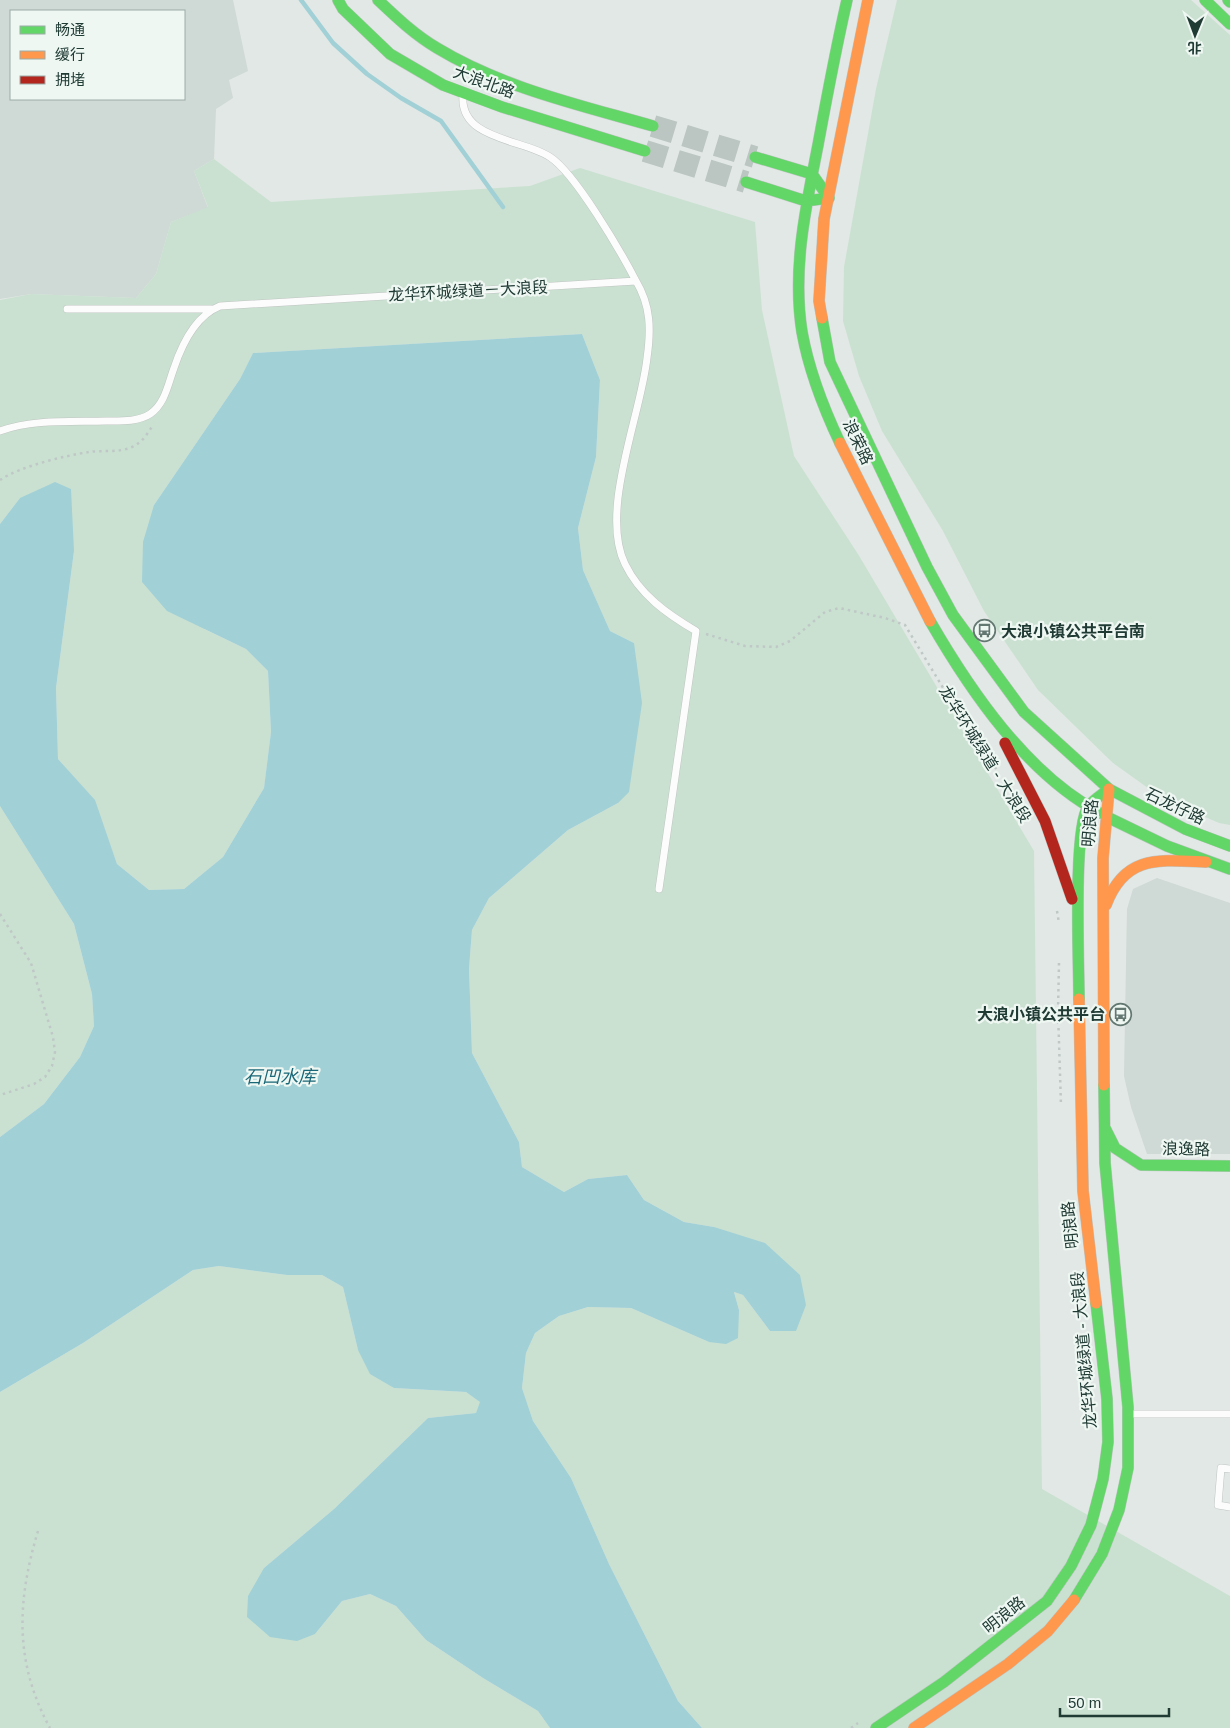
<svg xmlns="http://www.w3.org/2000/svg" width="1230" height="1728" font-family="Helvetica,'Noto Sans SC',sans-serif">
	<style>
		.built { fill: #cfd9d5; fill-rule: evenodd }
		.green { fill: #cae1d1 }
		.water { fill: #a1d0d7 }
		.lines { fill: none; stroke-linecap: round; stroke-linejoin: round }
		.stream { stroke: #a1d0d7; stroke-width: 4.5 }
		.primary-tunnel { stroke: #bbc5c2; stroke-width: 22; stroke-dasharray: 22 11; stroke-linecap: butt }
		.lane-casing { stroke: #bfc5c2; stroke-width: 8 }
		.fast-casing { stroke: #bec5c2; stroke-width: 12 }
		.slow-casing { stroke: #bec5c2; stroke-width: 12 }
		.jam-casing { stroke: #bec5c2; stroke-width: 12 }
		.path { stroke: #bfc8c6; stroke-width: 2.5; stroke-dasharray: 2.5 4; stroke-linecap: butt }
		.lane { stroke: #fbfcfb; stroke-width: 7 }
		.fast { stroke: #63d668; stroke-width: 11 }
		.slow { stroke: #ff974d; stroke-width: 11 }
		.jam { stroke: #b3261e; stroke-width: 11 }
		.labels { text-anchor: middle; dominant-baseline: central; stroke-width: 4.5; stroke-linejoin: round; paint-order: stroke }
		.street-label { font-size: 16px; fill: #203b34; stroke: #eff7f3 }
		.poi-label { font-size: 16px; font-weight: bold; fill: #203b34; stroke: #eff7f3; text-anchor: start }
		.water-label { font-size: 18px; font-style: italic; fill: #196777; stroke: #eff7f3 }
	</style>
	<rect width="100%" height="100%" fill="#e2e8e5"/>
	<!-- built -->
	<path class="built" d="M0,0H233L248,71L229,80L233,98L216,109L214,159L194,171L208,208L171,222L156,274L136,298L31,294L0,299ZM11,11H184V99H11Z
		M1157,878L1230,903V1154H1147L1131,1107L1124,1076L1127,909L1133,889Z"/>
	<!-- green -->
	<path class="green" d="M897,0H1191L1230,35V825L1219,823L1162,798L1113,763L1038,690L984,611L943,531L882,431L859,376L843,321L844,267L876,89Z
		M214,159L271,202L530,186L580,168L755,222L762,310L794,456L858,554L1034,851L1042,1489L1230,1596V1728H702L678,1701L609,1564L571,1478L533,1421L522,1388L526,1353L535,1333L559,1316L588,1307L631,1308L709,1342L739,1310L734,1292L743,1295L770,1331L714,1227L684,1222L644,1200L627,1175L588,1179L564,1192L522,1167L519,1142L472,1053L469,969L472,930L489,898L568,830L618,803L634,643L610,631L583,570L578,528L596,457L600,380L582,334L253,353L240,379L154,505L204,629L246,649L268,671L271,732L264,788L223,857L184,889L149,890L117,864L94,800L58,759L56,688L74,551L20,498L0,524V300L31,294L136,298L156,274L171,222L208,207L194,171Z
		M0,806L74,924L92,994L94,1026L80,1057L44,1104L0,1137Z
		M219,1266L287,1275H322L343,1287L358,1350L394,1388L466,1392L481,1402L476,1413L428,1418L334,1509L264,1568L315,1634L342,1601L370,1594L396,1606L426,1640L483,1678L538,1711L550,1728H0V1392L83,1343L193,1270Z"/>
	<!-- water -->
	<path class="water" d="M582,334L600,380L596,457L578,528L583,570L610,631L634,643L642,703L629,792L618,803L568,830L489,898L472,930L469,969L472,1053L519,1142L522,1167L564,1192L588,1179L627,1175L644,1200L684,1222L714,1227L765,1243L800,1275L806,1305L796,1331H770L743,1295L734,1292L739,1310L738,1338L726,1344L709,1342L631,1308L588,1307L559,1316L535,1333L526,1353L522,1388L533,1421L571,1478L609,1564L678,1701L702,1728H550L538,1711L483,1678L426,1640L396,1606L370,1594L342,1601L315,1634L297,1641L270,1637L247,1617L248,1596L264,1568L334,1509L428,1418L476,1413L480,1402L466,1392L394,1388L370,1374L358,1350L343,1287L322,1275H287L219,1266L193,1270L83,1343L0,1392V1137L44,1104L80,1057L94,1026L92,994L74,924L0,806V524L20,498L55,482L71,489L74,551L56,688L58,759L95,800L117,864L149,890L184,889L223,857L264,788L271,732L268,671L246,649L167,611L142,582L143,542L154,505L240,379L253,353Z"/>
	<g class="lines">
		<!-- stream -->
		<path class="stream" d="M301,0L333,43L367,74L401,98L441,121L503,207"/>
		<!-- primary-tunnel -->
		<path class="primary-tunnel" d="M653,126L755,157
			M645,151L746,182"/>
		<defs>
			<path id="lane" d="M463,95C459,140 523,139 550,157C575,173 621,252 636,281
				M67,309H211
				M0,431C33,419 71,422 106,421C120,421 138,422 150,414C165,404 168,384 174,368C182,344 195,316 220,306L636,281C651,306 651,330 647,358C641,415 599,511 625,564C640,595 667,614 696,631L659,889
				M1130,1414H1230
				M1230,1469L1221,1468L1218,1505L1230,1507"/>
			<path id="fast" d="M338,0L343,9L390,54L443,85L502,107L645,151
				M378,0C397,18 415,35 437,48C503,88 580,105 653,126
				M1205,0L1230,24
				M1228,0L1230,2
				M746,182L806,201L829,198L812,174L755,157
				M822,318L830,362L927,567L953,615L1024,712L1109,789
				M840,443C823,407 809,371 802,332C792,269 806,206 818,145C827,96 836,48 847,0
				M930,621C971,692 1027,774 1100,813
				M1109,789L1185,829L1230,846
				M1107,817L1167,846L1230,869
				M1079,999C1079,967 1073,827 1088,807C1093,800 1103,794 1109,789
				M1105,1128L1115,1148L1141,1165
				M1141,1165L1230,1166
				M1074,1600L1102,1554L1119,1510L1128,1468V1407L1105,1163L1104,1085
				M876,1728L944,1682L1047,1601L1071,1566L1091,1525L1103,1479L1108,1442L1107,1399L1096,1303"/>
			<path id="slow" d="M822,318L819,301L824,219L868,0
				M840,443L930,621
				M1106,905C1125,854 1160,860 1206,862
				M1079,999L1083,1191L1096,1303
				M1104,1085L1103,858L1109,789
				M914,1728L1008,1664L1048,1631L1074,1600"/>
			<path id="jam" d="M1005,743L1045,821L1072,899"/>
		</defs>
		<!-- lane casing -->
		<use href="#lane" class="lane-casing"/>
		<!-- fast casing -->
		<use href="#fast" class="fast-casing"/>
		<!-- slow casing -->
		<use href="#slow" class="slow-casing"/>
		<!-- jam casing -->
		<use href="#jam" class="jam-casing"/>
		<!-- path -->
		<path class="path" d="M0,480C21,466 64,456 89,452C103,450 119,453 132,447C142,443 148,433 153,425
			M706,634L745,646L776,647L790,641L825,612L839,608L885,618L905,625L968,729L997,770
			M1057,911L1059,923
			M0,914L31,963L53,1037L55,1052L52,1066L45,1077L34,1084L0,1095
			M1059,963L1058,1011L1061,1105
			M38,1531C17,1601 14,1662 50,1728
			M851,1728L858,1723"/>
		<!-- lane -->
		<use href="#lane" class="lane"/>
		<!-- fast -->
		<use href="#fast" class="fast"/>
		<!-- slow -->
		<use href="#slow" class="slow"/>
		<!-- jam -->
		<use href="#jam" class="jam"/>
	</g>
	<!-- icons -->
	<defs>
		<symbol id="bus-ring" viewBox="-11 -11 22 22"><circle r="9.5" fill="#eff7f3" stroke="#647872" stroke-width="1.5"/><path d="M-5-6H5V4H4V6H2V4H-2V6H-4V4H-5ZM-3.5-4V0h7V-4ZM-3.5 1.2v1.5H-2V1.2ZM2 1.2v1.5H3.5V1.2Z" fill="#647872"/></symbol>
	</defs>
	<g fill-rule="evenodd">
		<use href="#bus-ring" x="972" y="618" width="25" height="25"/>
		<use href="#bus-ring" x="1108" y="1002" width="25" height="25"/>
	</g>
	<g class="labels">
		<!-- street labels -->
		<g class="street-label">
			<text transform="translate(484 82) rotate(20)">大浪北路</text>
			<text transform="translate(468 291) rotate(-3)">龙华环城绿道－大浪段</text>
			<text transform="translate(858 442) rotate(64)">浪荣路</text>
			<text transform="translate(985 754) rotate(58)">龙华环城绿道 - 大浪段</text>
			<text transform="translate(1175 806) rotate(25)">石龙仔路</text>
			<text transform="translate(1090 823) rotate(-85)">明浪路</text>
			<text transform="translate(1186 1149) rotate(1)">浪逸路</text>
			<text transform="translate(1070 1225) rotate(-96)">明浪路</text>
			<text transform="translate(1084 1350) rotate(-95)">龙华环城绿道 - 大浪段</text>
			<text transform="translate(1004 1615) rotate(-39)">明浪路</text>
		</g>
		<!-- poi labels -->
		<g class="poi-label">
			<text x="1001" y="631">大浪小镇公共平台南</text>
			<text x="1105" y="1014" text-anchor="end">大浪小镇公共平台</text>
		</g>
		<!-- water labels -->
		<g class="water-label">
			<text x="280" y="1077">石凹水库</text>
		</g>
	</g>
	<!-- legend -->
	<rect x="10" y="10" width="175" height="90" fill="#eff7f3" stroke="#9caca7"/>
	<rect x="20" y="26" width="25" height="8" fill="#63d668" stroke="#9caca7"/>
	<text x="55" y="35" font-size="15" fill="#203b34">畅通</text>
	<rect x="20" y="51" width="25" height="8" fill="#ff974d" stroke="#9caca7"/>
	<text x="55" y="60" font-size="15" fill="#203b34">缓行</text>
	<rect x="20" y="76" width="25" height="8" fill="#b3261e" stroke="#9caca7"/>
	<text x="55" y="85" font-size="15" fill="#203b34">拥堵</text>
	<!-- north arrow -->
	<g transform="translate(1195 35) rotate(181)" stroke="#eff7f3" stroke-width="4" paint-order="stroke">
	<path d="M0-4L9 19L0 12L-9 19Z" fill="#203b34"/>
	<text y="-8" font-size="14" font-weight="bold" text-anchor="middle" fill="#203b34">北</text>
	</g>
	<!-- scale -->
	<path d="M1060 1708v8h109v-8" fill="none" stroke="#203b34" stroke-width="2.5"/>
	<text x="1068" y="1708" font-size="15" fill="#203b34" stroke="#eff7f3" stroke-width="4" paint-order="stroke">50 m</text>
</svg>
